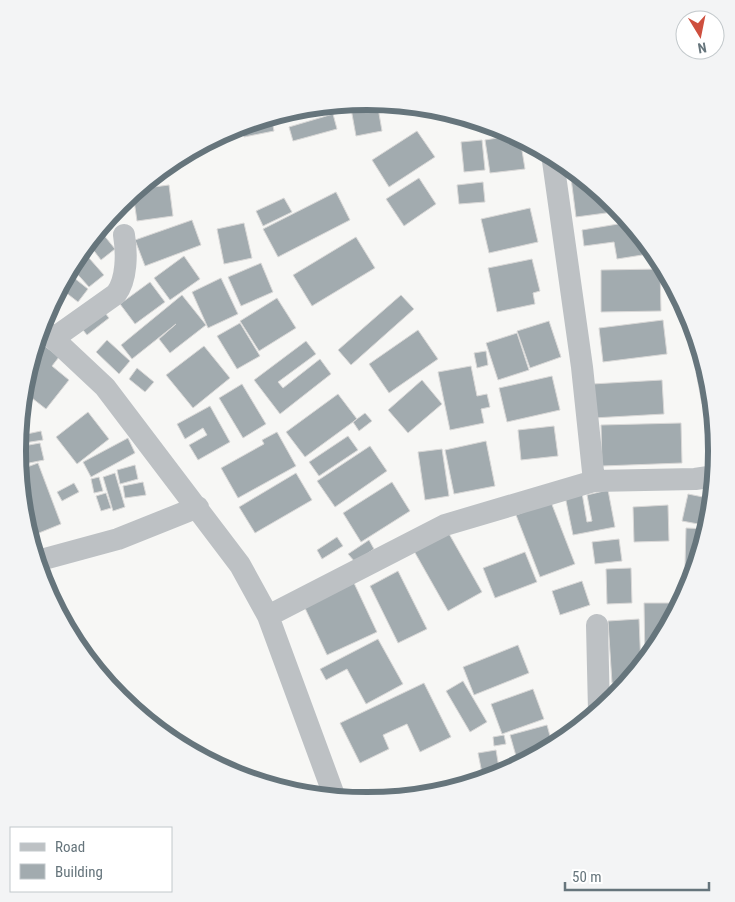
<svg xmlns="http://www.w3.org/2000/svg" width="735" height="902" font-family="'Roboto Condensed',sans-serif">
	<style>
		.building { fill: #a2abaf; stroke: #d9d8d7 }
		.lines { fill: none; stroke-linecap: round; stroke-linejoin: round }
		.street { stroke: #bdc1c4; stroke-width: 22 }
		.rim { fill: none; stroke: #66757c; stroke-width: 6 }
	</style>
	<rect width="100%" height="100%" fill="#f7f7f5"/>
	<!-- building -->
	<path class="building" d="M368,101L377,102L382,131L356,136L350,103Z
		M448,111L473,119L450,123Z
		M333,114L337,129L293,141L289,127Z
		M271,116L274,131L244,137L241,125Z
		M229,130L230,141L201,146V145Z
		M417,131L435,157L389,187L372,160Z
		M516,135L520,138L525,169L490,173L485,140Z
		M482,140L485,170L464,172L461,142Z
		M582,176L615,204L621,211L576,217L571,178Z
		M419,178L436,204L404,226L386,199Z
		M483,182L485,202L459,204L457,185Z
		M169,185L173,216L137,221L133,193L138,189Z
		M336,192L350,220L278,257L263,229Z
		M127,198L128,206L116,208L120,203Z
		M284,198L292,212L263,226L256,211Z
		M530,208L538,242L489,253L481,219Z
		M192,220L201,245L145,266L135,240Z
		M630,222L655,253L617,259L614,242L584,246L582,230Z
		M244,223L252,258L224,264L217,229Z
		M99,229L115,249L101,260L88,243Z
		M356,237L375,268L312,306L293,275Z
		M82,250L104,275L89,287L71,267Z
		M184,256L200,279L170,300L154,278Z
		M532,259L540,291L533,293L535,304L497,312L488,268Z
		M261,263L273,292L241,306L228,277Z
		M660,269L661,311L601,312V270Z
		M68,273L88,289L78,302L60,288Z
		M221,278L238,314L208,328L192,292Z
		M150,282L165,302L135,324L120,304Z
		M673,283L680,296L676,297Z
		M182,295L206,325L170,353L159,339L176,324L132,359L121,345Z
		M401,295L414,309L351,365L338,350Z
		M277,298L296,328L259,351L240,321Z
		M101,308L109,318L87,335L79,325Z
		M692,319L703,356L693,358L685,321Z
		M663,320L667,354L603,362L599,328Z
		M549,321L561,357L530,368L517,331Z
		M240,323L260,356L237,369L217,336Z
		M418,330L438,359L389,393L369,364Z
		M517,333L529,370L498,380L486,343Z
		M37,340L59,357L52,366L69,380L46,409L23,391Z
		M107,340L130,361L119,374L96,352Z
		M306,341L316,354L278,382L283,388L320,359L331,374L280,414L254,380Z
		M204,346L230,378L193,408L166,375Z
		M486,351L488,365L477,368L474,353Z
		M471,366L477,396L487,394L490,407L481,409L484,423L450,430L438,372Z
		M137,368L154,382L145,392L129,379Z
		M707,370L713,401L702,404L696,372Z
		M552,376L560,410L507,422L499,388Z
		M422,380L442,404L408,433L388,410Z
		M662,380L664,414L593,418L592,384Z
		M242,384L266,424L243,438L219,398Z
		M338,394L357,419L305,457L286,432Z
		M210,406L230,442L198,460L189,445L207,435L203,428L185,439L177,424Z
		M88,412L109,439L77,464L56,437Z
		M365,413L372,421L359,431L353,422Z
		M712,417H714L717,449Z
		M681,423L682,463L602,466L601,425Z
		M554,426L558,456L521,460L518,430Z
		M41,431L43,440L24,443L22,435Z
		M277,432L296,466L238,498L221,468L264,444L262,440Z
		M348,436L358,450L319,476L309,462Z
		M128,438L135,453L91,477L83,462Z
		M486,441L495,486L454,494L445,450Z
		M40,443L44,460L19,465L18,447Z
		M370,446L387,471L335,507L317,481Z
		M442,449L449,496L425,500L418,452Z
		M38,463L61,524L34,535L23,507L19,470Z
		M135,465L138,479L120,484L117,470Z
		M115,473L125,507L113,511L103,477Z
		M296,473L312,500L255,533L239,507Z
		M99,477L103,491L94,493L91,479Z
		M143,482L146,495L125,498L123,486Z
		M392,482L410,511L361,542L343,513Z
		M74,483L79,492L62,501L57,492Z
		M608,490L615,527L573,535L565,496L582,493L587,522L592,521L587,495Z
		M106,493L111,508L101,511L96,496Z
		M688,494L713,499L709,526L682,521Z
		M551,502L575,564L540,577L516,515Z
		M668,505L669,541L634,542L633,507Z
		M686,528L708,529L696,567L685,566Z
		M448,532L482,592L448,611L414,551Z
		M337,537L343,546L322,559L317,550Z
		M619,539L622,561L595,564L592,542Z
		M369,540L374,549L355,562L348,554Z
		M525,552L537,582L495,598L483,568Z
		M631,568L632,603L607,604L606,569Z
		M398,571L427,629L398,643L370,586Z
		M582,581L590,605L560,615L552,591Z
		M354,583L377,632L327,655L304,606Z
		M644,603H681L658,646L645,662Z
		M639,619L641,667L628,682L612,683L608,621Z
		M378,639L403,684L366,704L347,669L326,680L320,669Z
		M518,645L529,673L474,695L463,667Z
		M463,681L487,722L470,732L446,691Z
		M424,683L451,737L420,752L407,724L383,735L389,749L360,763L340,723Z
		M533,689L544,719L502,734L491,704Z
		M547,725L553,747L518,763L510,735Z
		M504,735L506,744L494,746L493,737Z
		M496,750L500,774L483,778L478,753Z"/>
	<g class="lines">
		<!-- street -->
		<path class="street" d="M552,154L582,367L594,481
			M41,327L105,387L240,565L268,616L335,798
			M54,338L116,294C127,280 127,253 124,235
			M37,561L118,539L198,507
			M268,616L445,525L594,481L695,479L715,476
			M597,625L599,711"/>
	</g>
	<!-- crop -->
	<path d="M0 0H735V902H0ZM26 451a341 341 0 1 1 682 0a341 341 0 1 1-682 0Z" fill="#f3f4f5" fill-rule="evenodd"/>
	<path class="rim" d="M26 451a341 341 0 1 1 682 0a341 341 0 1 1-682 0Z"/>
	<!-- legend -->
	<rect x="10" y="827" width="162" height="65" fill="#ffffff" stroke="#c2c8cb"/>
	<rect x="20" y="843" width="25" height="8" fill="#bdc1c4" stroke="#c2c8cb"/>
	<text x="55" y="852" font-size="15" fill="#66757c">Road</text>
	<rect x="20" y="864" width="25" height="15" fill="#a2abaf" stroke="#c2c8cb"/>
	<text x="55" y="877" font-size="15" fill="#66757c">Building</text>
	<!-- north arrow -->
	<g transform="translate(700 35) rotate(170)"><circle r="24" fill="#ffffff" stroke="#c2c8cb"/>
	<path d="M0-4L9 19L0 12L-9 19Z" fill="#ce4f3e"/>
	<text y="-8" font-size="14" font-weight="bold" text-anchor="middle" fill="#66757c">N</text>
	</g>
	<!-- scale -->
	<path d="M565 882v8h144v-8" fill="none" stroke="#66757c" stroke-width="2.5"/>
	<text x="572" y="882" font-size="15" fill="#66757c" stroke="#ffffff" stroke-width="4" paint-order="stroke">50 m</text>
</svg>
